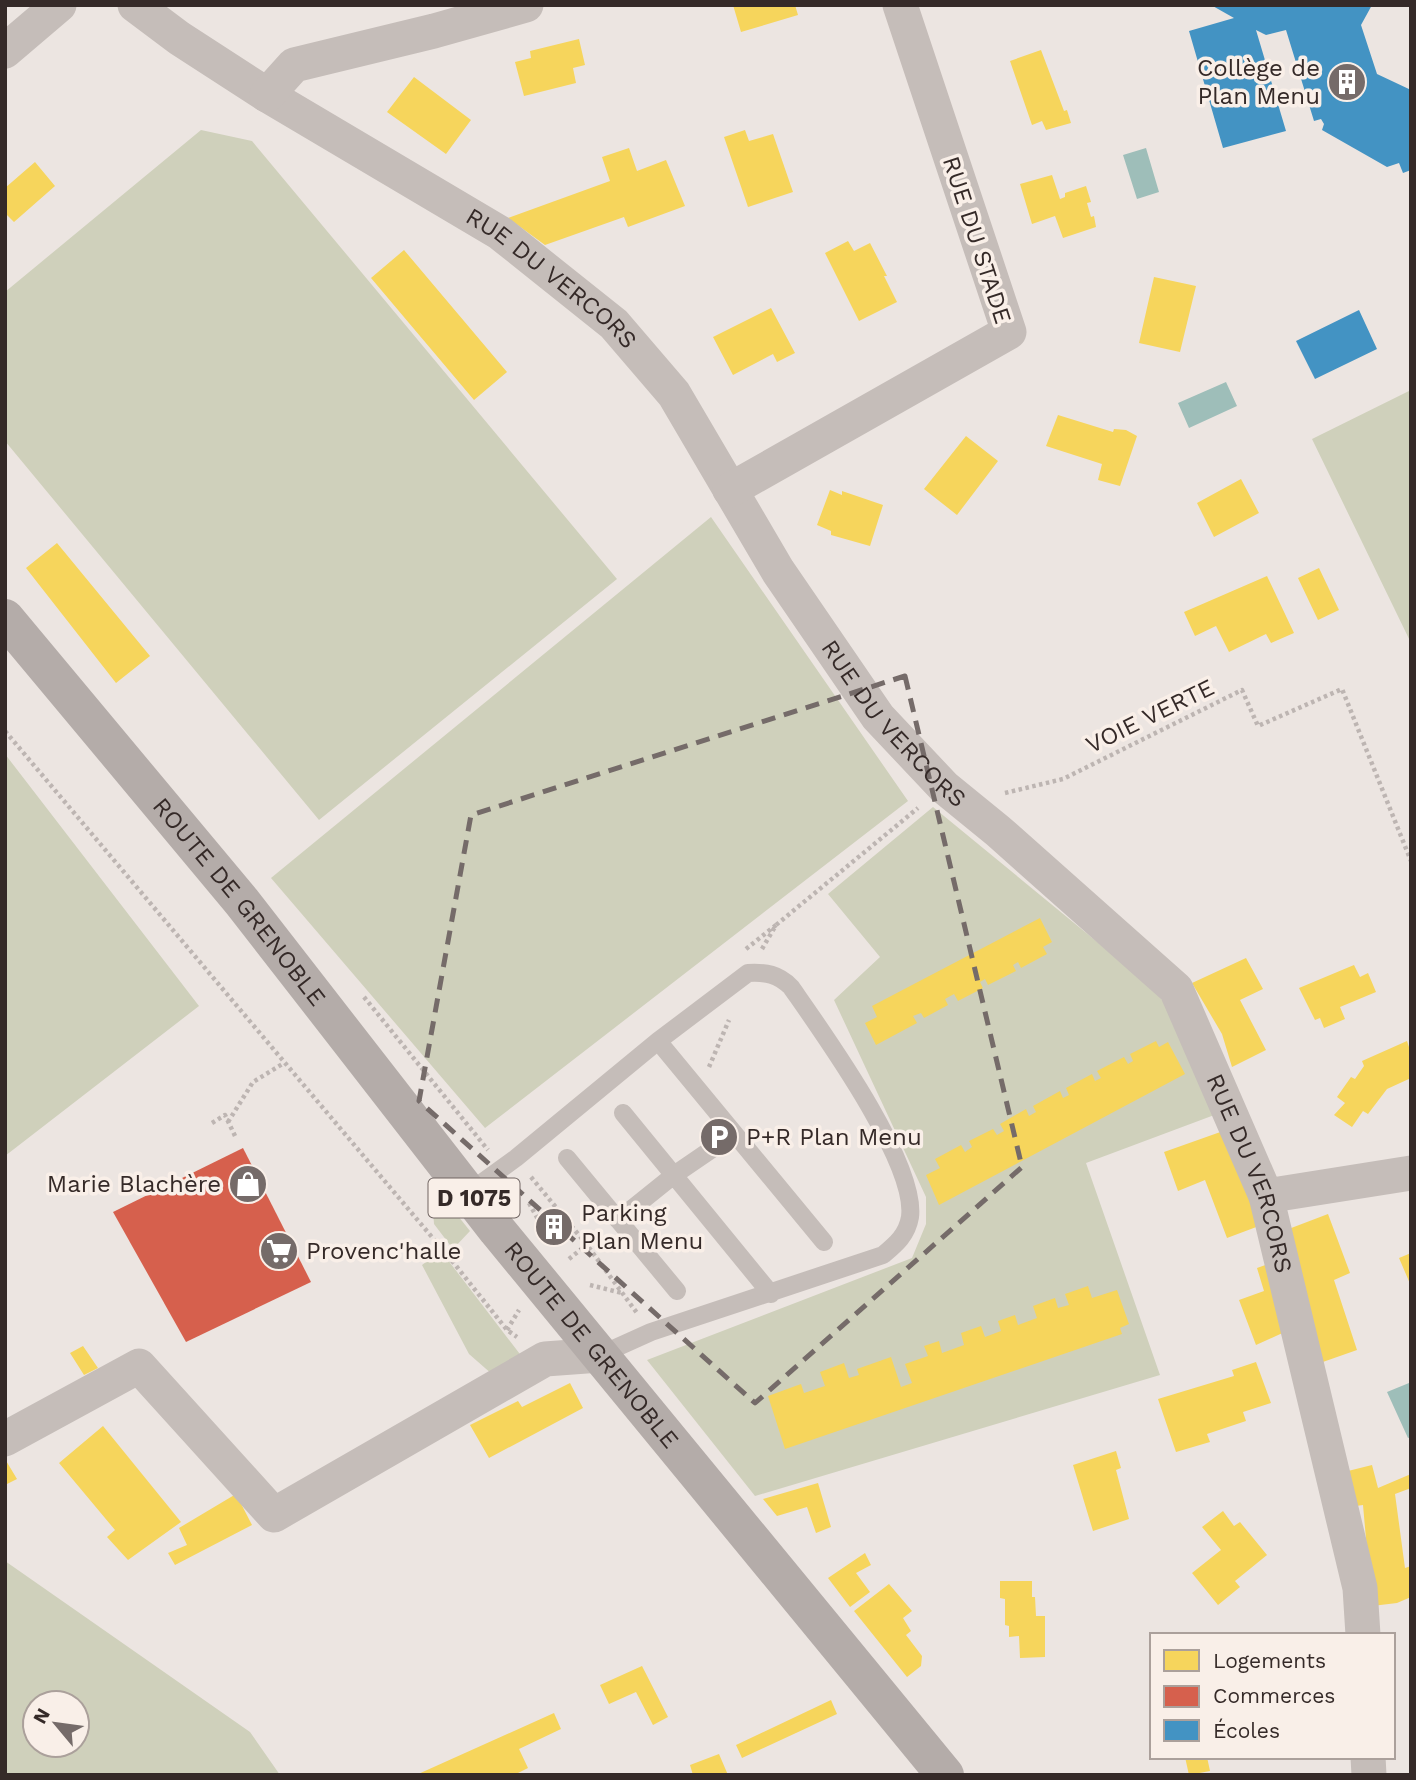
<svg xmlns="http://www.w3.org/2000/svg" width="1416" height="1780" font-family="'Work Sans',sans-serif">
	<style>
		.green { fill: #cfd0bb; fill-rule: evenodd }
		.water { fill: #9ebeb9 }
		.homes { fill: #f6d55c }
		.shops { fill: #d6604d }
		.schools { fill: #4393c3 }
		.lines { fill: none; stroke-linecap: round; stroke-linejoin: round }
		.path { stroke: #bdb5b2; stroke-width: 4.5; stroke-dasharray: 3.5 3.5; stroke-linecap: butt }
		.service { stroke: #c5bdb9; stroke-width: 18 }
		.minor { stroke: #c5bdb9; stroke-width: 35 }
		.primary { stroke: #b4aca9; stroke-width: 38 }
		.marked { fill: none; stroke: #756b69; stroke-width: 5; stroke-dasharray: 14 9; stroke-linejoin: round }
		.labels { text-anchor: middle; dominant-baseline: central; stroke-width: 7; stroke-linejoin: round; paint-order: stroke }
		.shield { fill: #f9efe8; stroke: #706562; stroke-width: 2 }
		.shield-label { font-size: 23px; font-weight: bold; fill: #352a28 }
		.poi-label { font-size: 24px; fill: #352a28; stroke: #f9efe8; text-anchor: start }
		.street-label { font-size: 24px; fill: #352a28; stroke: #f9efe8 }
	</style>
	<rect width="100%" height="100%" fill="#ece5e1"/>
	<!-- green -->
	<path class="green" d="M201,130L252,141L617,579L319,820L5,441V292Z
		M1411,390V643L1312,439Z
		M711,517L908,801L485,1128L271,878Z
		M5,754L199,1006L5,1156Z
		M933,807L1152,987L1173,1014L1217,1114L1086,1163L1160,1375L755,1496L647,1360L912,1258L926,1224V1197L834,1000L880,957L828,894Z
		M431,1182L470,1231L453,1249L434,1224Z
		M441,1251L529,1366L501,1382L469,1354L422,1265Z
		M5,1561L250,1732L280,1775H5ZM77,1703V1745H35V1703Z"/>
	<!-- water -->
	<path class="water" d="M1146,148L1159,192L1137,199L1123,155Z
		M1226,382L1237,406L1189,428L1178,403Z
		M1409,1383L1411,1437L1408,1438L1387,1392Z"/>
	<!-- homes -->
	<path class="homes" d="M733,5H795L798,15L741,32Z
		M579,39L585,65L573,68L576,83L524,96L515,62L531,58L530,51Z
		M1041,50L1064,111L1067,110L1071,123L1046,130L1042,121L1032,125L1010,61Z
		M414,77L471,120L446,154L387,112Z
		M745,130L749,141L773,134L793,192L748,207L724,137Z
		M629,148L637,171L666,160L685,206L628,227L624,217L545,245L508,218L610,181L602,157Z
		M35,162L55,186L14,222L5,213V188Z
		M1052,175L1060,199L1065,197V193L1086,186L1091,202L1087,203L1091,217L1094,216L1096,227L1063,238L1055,216L1032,224L1020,184Z
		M848,241L854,251L870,243L887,276H884L897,302L859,321L825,253Z
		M404,250L507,372L474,400L371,278Z
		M1154,277L1196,286L1180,352L1139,343Z
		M771,308L795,353L777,362L773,354L733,375L713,337Z
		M1058,415L1113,432L1114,429L1126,430L1137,436L1120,486L1098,480L1102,464L1046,446Z
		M966,436L998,461L957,515L924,489Z
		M1241,479L1259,513L1214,537L1197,503Z
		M830,490L842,495V491L883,505L870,546L831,535V531L817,525Z
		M57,543L150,656L116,683L26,568Z
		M1319,568L1339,610L1318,620L1298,578Z
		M1267,576L1294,633L1271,643L1266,634L1229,652L1216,626L1195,636L1184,612Z
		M1040,918L1052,942L1043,947L1047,954L1021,968L1018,962L1013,965L1016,971L988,985L985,979L980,982L983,988L958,1001L954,994L945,999L948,1005L924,1018L921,1013L913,1016L917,1023L876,1045L865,1023L877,1017L872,1006Z
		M1246,958L1263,989L1240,1000L1266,1050L1232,1067L1222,1034L1192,983Z
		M1354,965L1360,977L1368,973L1376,992L1340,1007L1345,1019L1324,1028L1320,1018L1315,1020L1299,988Z
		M1156,1041L1159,1047L1168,1042L1185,1074L939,1205L926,1175L940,1168L935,1159L961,1145L965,1152L972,1147L969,1141L993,1129L997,1135L1004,1131L1000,1124L1026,1109L1029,1116L1036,1112L1033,1106L1060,1091L1063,1098L1069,1095L1066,1088L1092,1074L1095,1081L1101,1078L1097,1071L1124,1057L1128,1064L1133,1061L1130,1054Z
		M1407,1041L1411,1053V1078L1387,1089L1368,1114L1363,1111L1352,1127L1334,1115L1345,1103L1337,1097L1351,1077L1355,1079L1364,1066L1362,1061Z
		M1226,1130L1259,1226L1227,1238L1205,1180L1178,1191L1164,1152Z
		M1328,1214L1350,1273L1334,1280L1357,1350L1320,1363L1286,1230Z
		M1411,1253V1286L1399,1258Z
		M1271,1263L1289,1330L1256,1345L1239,1300L1264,1291L1257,1268Z
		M1088,1286L1092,1298L1117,1290L1129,1324L1120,1328L1122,1334L785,1449L768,1396L801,1384L804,1393L825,1386L820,1372L844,1363L849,1378L859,1375L857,1369L891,1357L901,1387L912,1383L905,1364L928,1356L924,1346L939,1341L942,1353L964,1345L961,1333L981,1326L985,1337L1001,1331L998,1321L1015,1315L1018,1325L1037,1318L1033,1306L1055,1298L1058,1308L1069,1305L1065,1294Z
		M83,1346L98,1368L84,1375L70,1353Z
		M1256,1362L1271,1403L1243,1412L1246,1421L1207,1434L1210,1442L1176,1452L1158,1399L1234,1376L1232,1370Z
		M570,1383L583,1408L489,1458L470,1425L518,1401L522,1407Z
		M103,1426L181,1522L128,1560L107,1537L115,1530L59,1463Z
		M1116,1451L1121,1468L1116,1470L1129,1519L1093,1531L1073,1465Z
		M5,1459L17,1479L7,1484L5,1482Z
		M1372,1465L1378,1488L1411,1474V1488L1395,1494L1405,1568L1411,1566V1597L1397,1603L1372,1606L1363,1505L1356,1506L1348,1471Z
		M818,1483L831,1527L816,1533L807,1507L777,1516L763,1499Z
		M236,1494L252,1525L175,1565L168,1553L187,1545L179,1528Z
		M1223,1511L1234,1526L1240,1522L1267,1555L1235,1581L1240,1587L1218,1605L1192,1573L1221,1550L1202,1527Z
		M865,1553L871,1565L856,1573L870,1592L850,1607L828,1578Z
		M1000,1581H1032V1597H1035L1036,1616H1045V1657L1020,1658L1019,1636L1009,1637V1626L1005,1625V1599L1000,1598Z
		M889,1584L912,1611L903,1618L911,1631L906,1635L922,1656L921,1666L907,1677L854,1611Z
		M642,1666L668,1717L653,1725L636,1692L609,1704L600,1685Z
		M831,1700L837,1714L742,1758L736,1745Z
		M554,1713L561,1729L519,1749L528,1768L514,1775H416Z
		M719,1754L728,1775H693L690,1765Z
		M1185,1757H1207L1210,1771L1189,1775Z"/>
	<!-- shops -->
	<path class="shops" d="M243,1148L311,1282L186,1342L113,1212Z"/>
	<!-- schools -->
	<path class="schools" d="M1211,5H1372L1361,25L1377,74L1411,90V170L1403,173L1399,163L1387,167L1322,130L1324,124L1321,119L1314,121L1286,30L1266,35L1256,30L1286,131L1223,148L1189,31L1234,18Z
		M1359,310L1377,349L1315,379L1296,341Z"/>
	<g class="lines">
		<!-- path -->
		<path class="path" d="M5,731L453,1262L507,1330L517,1337
			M1005,793L1063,779L1242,690L1258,726L1342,689L1411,861
			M746,949L776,925
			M762,949L776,925L918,808
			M364,997L488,1150
			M709,1067L729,1020
			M228,1122L253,1082L284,1063
			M212,1123L225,1115L236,1138
			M531,1177L587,1245L637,1313
			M529,1203L540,1223
			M569,1259L601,1233
			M590,1285L622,1293
			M507,1330L519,1310"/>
		<!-- service -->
		<path class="service" d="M658,1041L824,1242
			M623,1113L771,1294
			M567,1158L677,1291
			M469,1192L516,1158L658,1041L748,973C766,972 778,974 791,987C823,1033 917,1163 910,1217C907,1235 896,1244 883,1255L651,1332L600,1355
			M618,1220L674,1175L734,1134"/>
		<!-- minor -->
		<g class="minor">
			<path id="s1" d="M135,5L179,38L267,95L500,233L614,324L674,394L778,571L878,717L944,787L998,831L1176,989L1266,1196L1360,1588L1363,1635"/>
			<path d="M5,51L59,5"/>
			<path d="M267,95L294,65L434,31L526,5"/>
			<path d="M730,490L1009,332L900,5"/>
			<path d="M1266,1196L1411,1173"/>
			<path d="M5,1439L139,1366L274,1515L545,1359L600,1355"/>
			<path d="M1368,1757L1369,1775"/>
		</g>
		<!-- primary -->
		<path class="primary" id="s2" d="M5,618L242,902L497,1230L945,1775"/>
	</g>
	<!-- marked area -->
	<path class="marked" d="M905,676L1022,1167L755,1403L419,1101L471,815Z"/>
	<!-- icons -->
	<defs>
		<symbol id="building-disc" viewBox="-11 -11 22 22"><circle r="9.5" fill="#756b69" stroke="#f9efe8"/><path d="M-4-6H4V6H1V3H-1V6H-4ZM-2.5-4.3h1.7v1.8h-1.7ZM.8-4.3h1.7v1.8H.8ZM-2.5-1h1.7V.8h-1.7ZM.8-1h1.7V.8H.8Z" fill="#fff"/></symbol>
		<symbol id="parking-disc" viewBox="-11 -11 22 22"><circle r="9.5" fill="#756b69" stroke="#f9efe8"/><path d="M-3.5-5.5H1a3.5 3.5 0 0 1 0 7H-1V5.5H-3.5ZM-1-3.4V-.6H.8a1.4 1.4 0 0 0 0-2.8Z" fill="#fff"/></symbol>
		<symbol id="shop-disc" viewBox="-11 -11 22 22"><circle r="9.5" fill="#756b69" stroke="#f9efe8"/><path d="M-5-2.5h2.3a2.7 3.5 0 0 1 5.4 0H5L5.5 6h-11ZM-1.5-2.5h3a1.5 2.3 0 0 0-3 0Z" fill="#fff"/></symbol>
		<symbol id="supermarket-disc" viewBox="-11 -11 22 22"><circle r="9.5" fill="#756b69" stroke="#f9efe8"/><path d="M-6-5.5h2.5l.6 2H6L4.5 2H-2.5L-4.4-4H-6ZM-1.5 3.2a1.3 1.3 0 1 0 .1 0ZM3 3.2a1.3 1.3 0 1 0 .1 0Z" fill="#fff"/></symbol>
	</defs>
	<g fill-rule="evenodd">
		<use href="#building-disc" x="1325" y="60" width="44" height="44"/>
		<use href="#parking-disc" x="697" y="1115" width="44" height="44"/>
		<use href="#shop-disc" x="226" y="1162" width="44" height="44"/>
		<use href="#building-disc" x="532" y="1205" width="44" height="44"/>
		<use href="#supermarket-disc" x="257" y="1229" width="44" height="44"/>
	</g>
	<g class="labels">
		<!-- shield labels -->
		<rect class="shield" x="428.5" y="1178.5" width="91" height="39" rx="5"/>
		<g class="shield-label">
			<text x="474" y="1198">D 1075</text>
		</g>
		<!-- poi labels -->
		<g class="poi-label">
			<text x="1320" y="68" text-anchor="end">Collège de<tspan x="1320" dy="28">Plan Menu</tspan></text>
			<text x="746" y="1137">P+R Plan Menu</text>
			<text x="221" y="1184" text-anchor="end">Marie Blachère</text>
			<text x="581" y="1213">Parking<tspan x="581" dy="28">Plan Menu</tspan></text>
			<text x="306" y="1251">Provenc'halle</text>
		</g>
		<!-- street labels -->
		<g class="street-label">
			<text transform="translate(977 240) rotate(72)">RUE DU STADE</text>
			<text stroke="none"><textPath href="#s1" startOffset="499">RUE DU VERCORS</textPath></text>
			<text transform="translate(1150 716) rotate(-26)">VOIE VERTE</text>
			<text stroke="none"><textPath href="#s1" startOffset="1066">RUE DU VERCORS</textPath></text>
			<text stroke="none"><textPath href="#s2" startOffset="368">ROUTE DE GRENOBLE</textPath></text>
			<text stroke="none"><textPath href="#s1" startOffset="1654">RUE DU VERCORS</textPath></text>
			<text stroke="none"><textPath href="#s2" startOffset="934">ROUTE DE GRENOBLE</textPath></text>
		</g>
	</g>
	<!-- border -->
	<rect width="1416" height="1780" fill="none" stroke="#352a28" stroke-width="14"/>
	<!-- legend -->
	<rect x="1150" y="1633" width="245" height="126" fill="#f9efe8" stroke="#aba09b" stroke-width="2"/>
	<rect x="1164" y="1650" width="35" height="21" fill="#f6d55c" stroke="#aba09b" stroke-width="2"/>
	<text x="1213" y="1668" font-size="21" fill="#352a28">Logements</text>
	<rect x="1164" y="1686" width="35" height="21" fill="#d6604d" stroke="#aba09b" stroke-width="2"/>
	<text x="1213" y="1703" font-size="21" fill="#352a28">Commerces</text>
	<rect x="1164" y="1720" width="35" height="21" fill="#4393c3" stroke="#aba09b" stroke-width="2"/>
	<text x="1213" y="1738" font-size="21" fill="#352a28">Écoles</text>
	<!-- north arrow -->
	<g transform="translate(56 1724) rotate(299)"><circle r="33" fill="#f9efe8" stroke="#aba09b" stroke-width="2"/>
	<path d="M0-5L12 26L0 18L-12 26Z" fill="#756b69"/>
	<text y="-10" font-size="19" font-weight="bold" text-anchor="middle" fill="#352a28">N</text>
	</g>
</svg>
